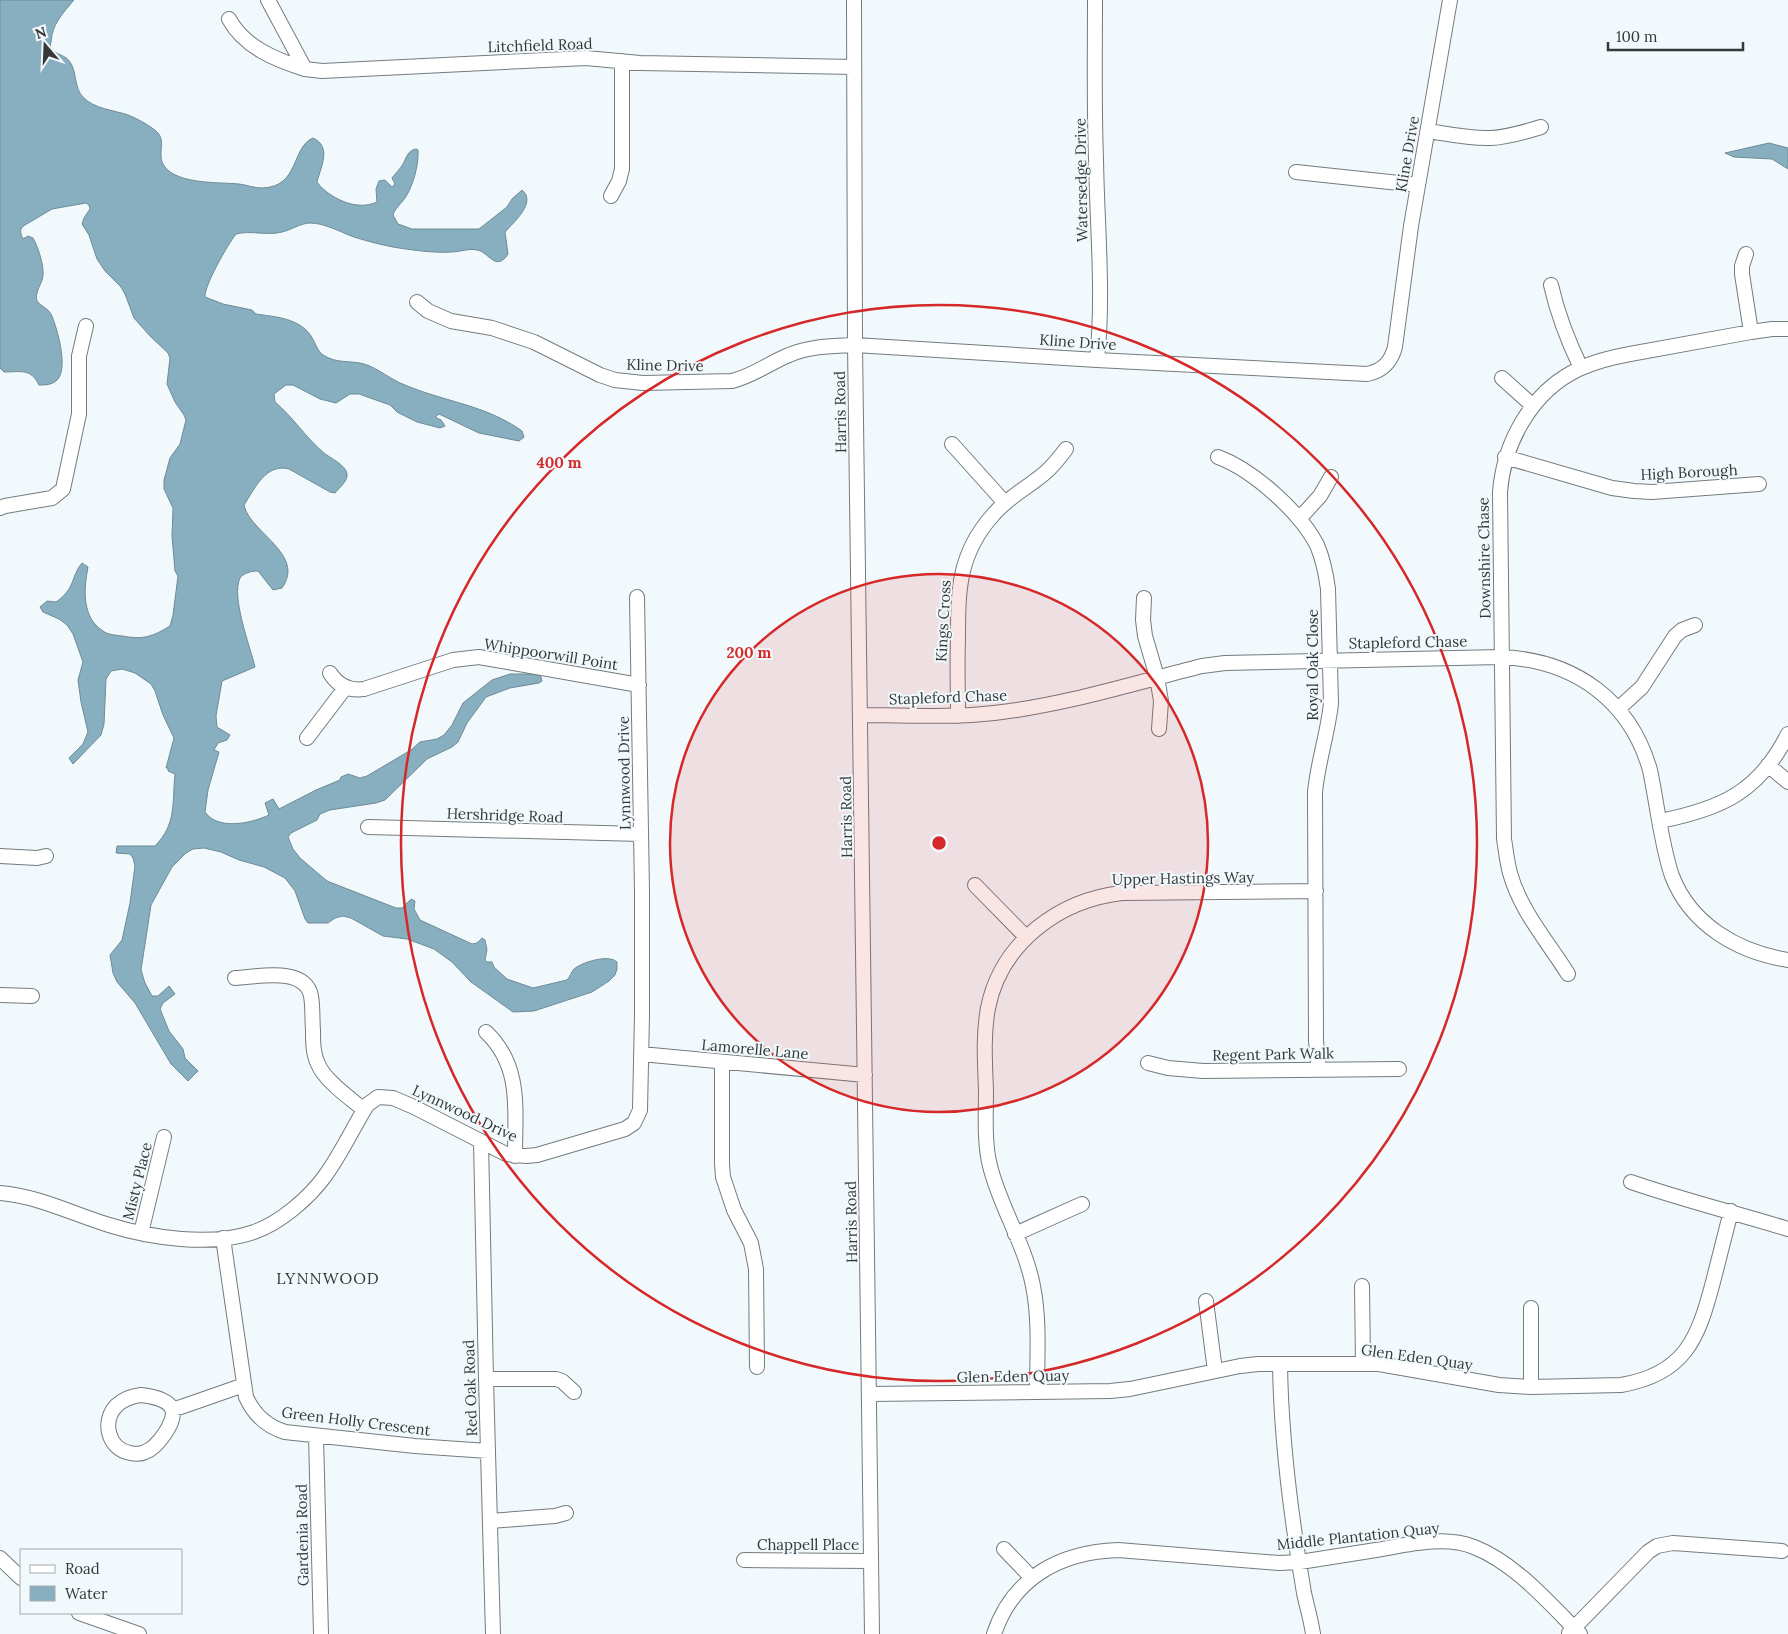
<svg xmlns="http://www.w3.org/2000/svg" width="1788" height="1634" font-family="Lora,serif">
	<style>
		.water { fill: #87afbf; stroke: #6e8b97 }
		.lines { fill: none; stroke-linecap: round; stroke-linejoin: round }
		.minor-casing { stroke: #747b7e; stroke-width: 16 }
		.minor { stroke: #fff; stroke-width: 14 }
		.ring { fill: none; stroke: #d62828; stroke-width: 2.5 }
		.labels { text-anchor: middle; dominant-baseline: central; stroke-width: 4; stroke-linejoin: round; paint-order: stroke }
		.street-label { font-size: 15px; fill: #353839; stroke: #f1f9fc }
		.neighbourhood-label { font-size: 16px; letter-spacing: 1px; fill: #353839; stroke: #f1f9fc }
		.centre { fill: #d62828; stroke: #f1f9fc; stroke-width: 2.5 }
		.ring-label { font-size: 15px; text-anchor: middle; font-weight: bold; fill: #d62828; stroke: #f1f9fc; stroke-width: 4; stroke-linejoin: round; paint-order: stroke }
	</style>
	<rect width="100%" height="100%" fill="#f1f9fc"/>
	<!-- water -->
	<path class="water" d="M0,0H74C63,13 52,24 51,42C50,45 50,47 52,49C56,55 66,55 70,62C77,72 74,88 83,97C94,109 114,110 128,115C136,118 145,123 152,128C168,138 158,148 162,162C171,185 219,182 239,184C247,185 254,188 262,188C300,187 291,147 313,138C332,147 321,166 317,182L320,186C334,200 358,211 377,202L376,189L379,181L385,180L392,187L395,184L392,178C395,174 400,169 403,164C407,157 407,151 416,149L418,150C419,165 413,186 405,198C401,204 395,208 393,215L398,224L412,229H479L507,207L512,199L522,190C537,202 514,222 505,232L508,254C496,273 488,251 477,250C469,248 460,252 451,252C437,253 420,251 406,249C389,247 370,242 354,237C340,232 325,223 310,223C301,223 291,230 282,232C267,236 251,230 236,234C228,244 204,286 205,297L223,304L252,310L256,314C276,317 299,318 311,336C315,342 318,352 323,355C337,364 350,360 364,364C378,368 391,380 405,385C445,402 486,405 522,431L524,437L519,441L479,433L439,414L435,417L441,420L445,426L440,428L417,422L397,412L390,405L359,394H350L336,403L320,399L293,385H286L274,394L275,402C293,417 306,438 324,453C330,458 346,465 347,474C348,481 339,488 335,493L330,492L289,469C266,463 255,488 244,505C250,533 306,554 282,588L273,590L258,571C252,571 243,573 240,578C231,597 250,646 255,667L222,681L216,716L217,727L230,735L227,740L218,743L214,750L219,752L208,790L205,812C218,831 252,823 269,815L265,803L273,799L279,809L316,790L340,780L341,777L348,774L360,778L367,776L411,750L420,742L437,739L444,735L452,725L463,703L492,680L510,674H540L542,681L539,683L510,688L486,697L467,723L458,742L452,747L427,759L385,800L376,803L330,810L320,814L317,820L291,833L288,837L293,849L300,858L327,881L396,908H402L411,899L415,901L414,909L420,920L472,944L477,943L482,938L485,940L487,950L485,960L487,962H492L494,967L507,979L533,988L567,980C570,977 571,972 574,969C582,962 609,954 617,962V969L615,975L609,981L592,992L534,1011L513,1012L471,982L452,962L434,949L407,939L383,936L351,918L343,916L335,918L328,923H308L305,919L295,891L285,878L264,867L239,860L221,852L204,848L193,849L186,853L172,867L151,905L141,970L145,983L152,996H158L169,986L175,994L163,1003L160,1009L169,1031L183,1049L185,1058L198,1071L188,1081L171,1064L135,1003L117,982L113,973L110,955L122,940L130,903L135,866L133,858L130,854L116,853L117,846H155C177,824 172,802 175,774L168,771V768H166L174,738L163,715L155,691L151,684L135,673L122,669L111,671L106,679L104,724L101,735L73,764L69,758L83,744L88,732L81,702L78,680L83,662L73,634L67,625L59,619L43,612L40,607L47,601L56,602C76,588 70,578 82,563L88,567C84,588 81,617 103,631C108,635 116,635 122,636C143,640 152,637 170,626L173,615L178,576L175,571L172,536L173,508L164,489V480L170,458L180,444L186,420L184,415L175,402L167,384L170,358L168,353L150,336L134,318L125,294L121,287L105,271L97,259L89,235L82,224L84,218L90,209L89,205L86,203L52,209L25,225C19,229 20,232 23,239L28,236L33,238C38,247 44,265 43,275C43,283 34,292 37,301C40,306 48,308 51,314C57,327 69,369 57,380C52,385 45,385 39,385C31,368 20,372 4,372L0,368Z
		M1769,143L1788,148V169L1772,159L1734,157L1725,153Z"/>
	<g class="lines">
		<defs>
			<path id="minor" d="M268,0L305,69L322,71L586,58L640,63L854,67
				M854,0L855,345L872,1634
				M1095,0C1095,53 1094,106 1096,159C1097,226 1104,293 1097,360
				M229,19C244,47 276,60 305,69
				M1428,131C1448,134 1470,139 1491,138C1508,137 1525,132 1541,127
				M1296,172L1418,185
				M611,196L619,181L622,169V61
				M1746,254L1742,266V274L1751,332
				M1551,285C1558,316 1567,339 1581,368
				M417,302L428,311L451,321L492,328L534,342L600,375L615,380L643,383L732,381C753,376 769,363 789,355C810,346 833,346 855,345L1097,360L1367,374C1383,371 1391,362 1395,347L1411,226L1450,0
				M1502,378L1533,406
				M952,444L1005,503
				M1218,457C1253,470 1300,512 1317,545C1323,559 1326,574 1328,589L1331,703C1328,733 1318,761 1315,792L1316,1041L1319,1070
				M1505,457L1612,488L1634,491L1652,492L1759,484
				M0,508L5,506L52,498L63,489L79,414V356L86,326
				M1299,519L1320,496L1331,477
				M1144,598L1143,620L1145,636L1157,677L1161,701L1159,729
				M330,673C338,686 349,691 364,689L453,660L479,657L639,685
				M1618,709L1642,687L1675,636L1682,630L1695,625
				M861,715C905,715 951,718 994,713C1065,705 1134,683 1202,666L1225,663L1501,657C1574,660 1630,700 1650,770C1657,803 1661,844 1672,876C1691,925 1738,952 1788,960
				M958,716C958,690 957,665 958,639C958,591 958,554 993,515C1008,497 1029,487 1046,472C1054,465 1060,457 1066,449
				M307,738L345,688
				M1768,765L1788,782
				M1660,821C1721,809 1759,792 1788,734
				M368,827L641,834
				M0,856L37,858L46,856
				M975,885L1026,937
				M1568,974C1548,942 1520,910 1510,873C1507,862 1506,851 1504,839L1500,492C1504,442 1532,391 1579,369C1596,361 1613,357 1630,354L1751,332L1772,329H1788
				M235,978C257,977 305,966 311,996C313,1007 312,1019 313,1030C313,1042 313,1054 318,1064C325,1081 350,1098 364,1110
				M0,995L32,996
				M486,1032C522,1066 515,1110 515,1156
				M641,1054L865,1075
				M722,1062V1164L723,1177L734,1210L751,1243L756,1269L757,1367
				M1148,1063L1168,1068L1203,1071L1399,1069
				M481,1141L486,1379L493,1634
				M1631,1182C1683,1200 1736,1213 1788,1229
				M0,1193C38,1196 73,1214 109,1225C151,1238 211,1247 254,1232C280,1223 309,1198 325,1176C341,1154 353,1128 367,1105L378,1097L393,1098L414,1107L506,1154L526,1156L537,1155L625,1129L634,1123L640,1110L642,1015V891L637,597
				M141,1233L164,1137
				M1015,1234L1082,1204
				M223,1238L246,1397C254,1415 266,1426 285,1432L415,1446L488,1451
				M1362,1286L1363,1364
				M1206,1301L1215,1371
				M1280,1364C1281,1441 1291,1517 1304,1593C1307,1607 1311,1620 1313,1634
				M486,1379H556L562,1381L574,1392
				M1531,1387V1308
				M1037,1392C1037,1357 1040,1321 1033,1286C1025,1244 1000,1207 990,1166C984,1142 986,1115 986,1091C985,1063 983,1035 988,1008C1001,943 1059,900 1122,893L1316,891
				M869,1394L1110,1391L1130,1389L1240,1366L1258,1364H1379L1499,1385L1531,1387L1621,1385C1685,1374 1698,1339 1713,1282C1719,1258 1725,1235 1731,1211
				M141,1395C150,1396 168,1399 172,1409C177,1421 157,1448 145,1452C141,1454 135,1454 130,1453C108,1449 101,1421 117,1405C124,1399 132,1396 141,1395Z
				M172,1409L181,1407L244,1385
				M316,1436L321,1634
				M490,1521L555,1516L566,1513
				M1004,1549L1032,1578
				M0,1558L21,1578
				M744,1560L871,1561
				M79,1613L139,1634
				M1569,1633L1648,1552L1657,1546L1673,1543L1782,1551
				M994,1634C1013,1577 1061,1552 1118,1550L1279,1563L1300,1562C1325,1558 1350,1554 1376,1550C1406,1545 1444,1535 1474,1547C1515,1563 1549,1603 1580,1634"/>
		</defs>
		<!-- minor casing -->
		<use href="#minor" class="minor-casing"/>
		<!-- minor -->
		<use href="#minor" class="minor"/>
	</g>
	<!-- distance rings -->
	<circle cx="939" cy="843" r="269" fill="#d62828" fill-opacity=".12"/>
	<g class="ring">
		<circle cx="939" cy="843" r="269"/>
		<circle cx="939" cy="843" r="538"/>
	</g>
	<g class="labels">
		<!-- street labels -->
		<g class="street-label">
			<text transform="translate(540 45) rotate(-2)">Litchfield Road</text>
			<text transform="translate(1407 154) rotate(-80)">Kline Drive</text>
			<text transform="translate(1081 180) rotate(-91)">Watersedge Drive</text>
			<text transform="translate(1078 342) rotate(4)">Kline Drive</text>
			<text transform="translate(665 365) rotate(1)">Kline Drive</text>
			<text transform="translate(840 412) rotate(-91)">Harris Road</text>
			<text transform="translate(1689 472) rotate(-3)">High Borough</text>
			<text transform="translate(1484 558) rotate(-91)">Downshire Chase</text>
			<text transform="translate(943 621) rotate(-87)">Kings Cross</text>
			<text transform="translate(1408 642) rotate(-1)">Stapleford Chase</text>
			<text transform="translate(551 654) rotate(9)">Whippoorwill Point</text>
			<text transform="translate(1312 665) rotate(-90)">Royal Oak Close</text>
			<text transform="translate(948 697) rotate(-2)">Stapleford Chase</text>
			<text transform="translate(624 773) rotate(-91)">Lynnwood Drive</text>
			<text transform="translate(505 815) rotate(2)">Hershridge Road</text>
			<text transform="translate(846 817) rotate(-91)">Harris Road</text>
			<text transform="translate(1183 878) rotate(-1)">Upper Hastings Way</text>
			<text transform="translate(755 1049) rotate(5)">Lamorelle Lane</text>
			<text transform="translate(1273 1054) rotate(-1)">Regent Park Walk</text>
			<text transform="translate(465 1113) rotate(25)">Lynnwood Drive</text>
			<text transform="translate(137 1181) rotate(-76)">Misty Place</text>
			<text transform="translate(851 1222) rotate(-91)">Harris Road</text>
			<text transform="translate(1417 1357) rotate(8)">Glen Eden Quay</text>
			<text transform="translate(1013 1376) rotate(-1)">Glen Eden Quay</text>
			<text transform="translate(470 1388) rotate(-92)">Red Oak Road</text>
			<text transform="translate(356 1421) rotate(7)">Green Holly Crescent</text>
			<text transform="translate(302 1535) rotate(-91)">Gardenia Road</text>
			<text transform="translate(1358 1536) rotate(-6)">Middle Plantation Quay</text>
			<text x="808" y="1544">Chappell Place</text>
		</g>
		<!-- neighbourhood labels -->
		<g class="neighbourhood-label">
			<text x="328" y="1278">LYNNWOOD</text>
		</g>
	</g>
	<circle cx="939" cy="843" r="8" class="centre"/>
	<g class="ring-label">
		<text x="559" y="468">400 m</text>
		<text x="749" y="658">200 m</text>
	</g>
	<!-- legend -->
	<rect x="20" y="1549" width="162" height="65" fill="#f1f9fc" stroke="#a6acae"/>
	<rect x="30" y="1565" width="25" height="8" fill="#ffffff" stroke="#a6acae"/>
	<text x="65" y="1574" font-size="15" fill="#353839">Road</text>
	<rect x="30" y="1586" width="25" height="15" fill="#87afbf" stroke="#a6acae"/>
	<text x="65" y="1599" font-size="15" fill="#353839">Water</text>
	<!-- north arrow -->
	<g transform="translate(45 45) rotate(341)" stroke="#f1f9fc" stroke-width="4" paint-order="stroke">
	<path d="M0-4L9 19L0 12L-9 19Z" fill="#353839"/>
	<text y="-8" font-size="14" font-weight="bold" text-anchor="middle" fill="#353839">N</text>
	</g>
	<!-- scale -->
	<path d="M1608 42v8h135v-8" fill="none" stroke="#353839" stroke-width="2.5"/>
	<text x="1616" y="42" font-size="15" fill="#353839" stroke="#f1f9fc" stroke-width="4" paint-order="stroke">100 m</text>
</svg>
